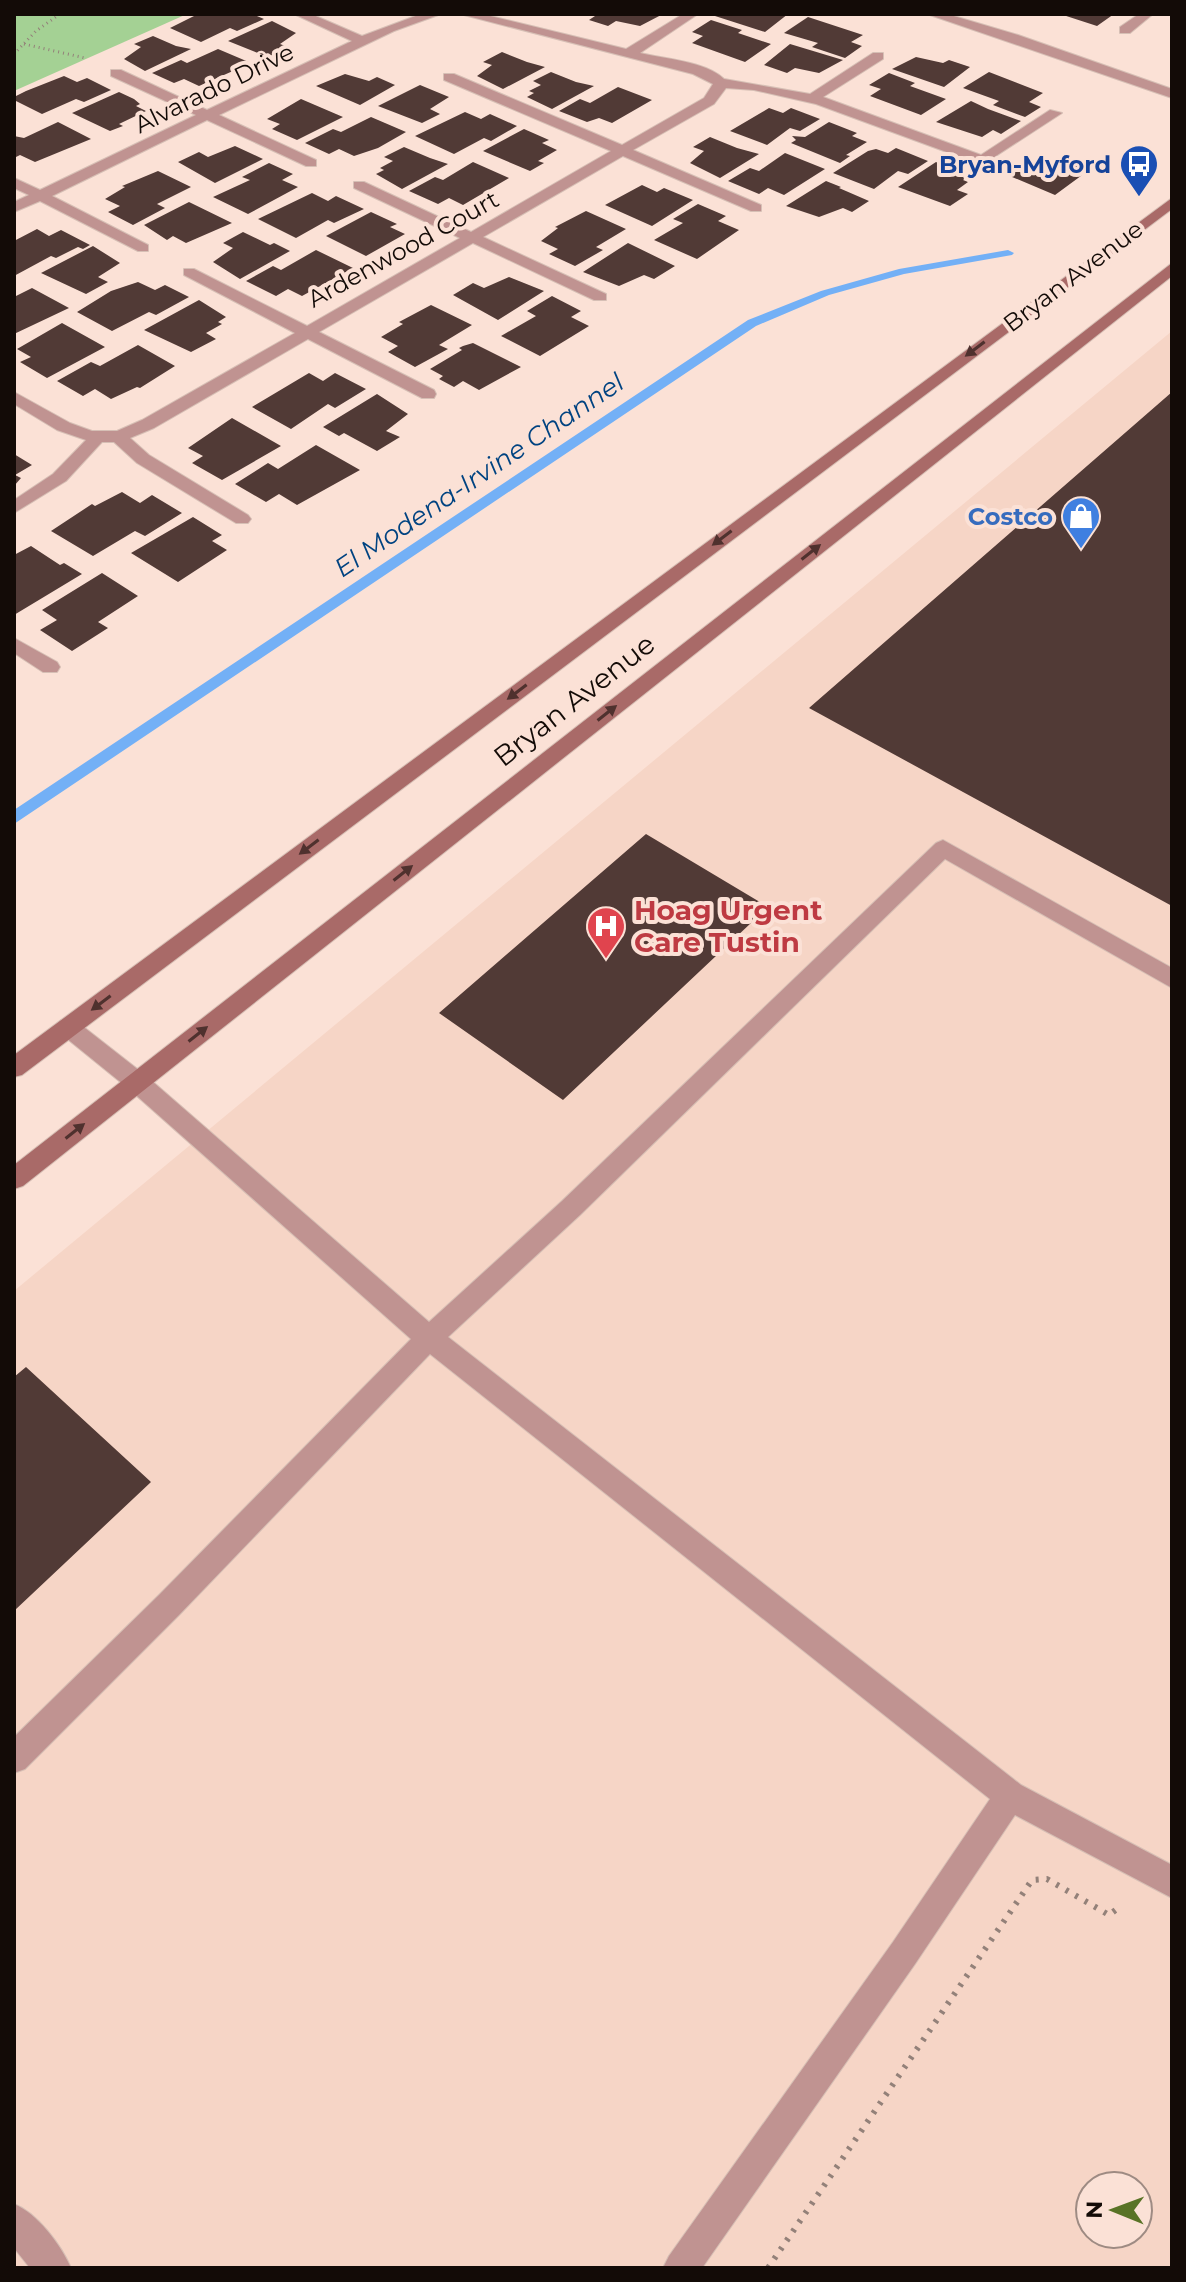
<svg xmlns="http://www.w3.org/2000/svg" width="1186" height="2282" font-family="Montserrat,sans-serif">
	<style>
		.built { fill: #f6d5c6; fill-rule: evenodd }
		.green { fill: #a4d194 }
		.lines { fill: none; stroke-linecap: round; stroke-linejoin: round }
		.stream { fill: #73b0f6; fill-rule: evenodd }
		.building { fill: #513a36 }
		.service-casing { stroke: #d6bfb5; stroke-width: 2 }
		.minor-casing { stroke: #d6bfb5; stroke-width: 2 }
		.tertiary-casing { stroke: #d6bfb5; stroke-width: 2 }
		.secondary-casing { stroke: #d6bfb5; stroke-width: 2 }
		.path-far1 { stroke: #938179; stroke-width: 3; stroke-dasharray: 1 4; stroke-linecap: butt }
		.path { stroke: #938179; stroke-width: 6; stroke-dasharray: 3 8; stroke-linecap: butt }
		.service { fill: #c09391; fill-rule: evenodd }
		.minor { fill: #c09391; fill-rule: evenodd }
		.tertiary { fill: #c09391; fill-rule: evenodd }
		.secondary { fill: #a96a68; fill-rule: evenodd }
		.oneway { fill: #4f312e }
		.labels { text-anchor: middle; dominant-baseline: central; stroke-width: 8; stroke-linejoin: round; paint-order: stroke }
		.far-street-label { font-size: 24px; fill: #130b07; stroke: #fbe1d6 }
		.far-transit-label { font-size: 24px; font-weight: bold; fill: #164399; stroke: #fbe1d6; text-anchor: end }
		.far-shop-label { font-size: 24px; font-weight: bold; fill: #366cbe; stroke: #fbe1d6; text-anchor: end }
		.far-water-label { font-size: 26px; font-style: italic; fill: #004381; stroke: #fbe1d6 }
		.street-label { font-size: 28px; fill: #130b07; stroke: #fbe1d6 }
		.health-label { font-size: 28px; font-weight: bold; fill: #be3a42; stroke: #fbe1d6; text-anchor: start }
	</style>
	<rect width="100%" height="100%" fill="#fbe1d6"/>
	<!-- built -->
	<path class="built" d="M1172,331V2268H14V1291ZM1090,2186H1138V2234H1090Z"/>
	<!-- green -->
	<path class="green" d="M14,14H187L14,91Z"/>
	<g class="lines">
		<!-- stream -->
		<path class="stream" d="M1008,250L1014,253L1012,255L904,274L829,295L756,326L14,824V810L748,320L821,291L899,269Z"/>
	</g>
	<!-- building -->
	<path class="building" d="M198,14H252L264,19L237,31L230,28L201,42L170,28Z
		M598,14H663L640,26L616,21L608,26L589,20Z
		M718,14H788L765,32L715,16Z
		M1060,14H1114L1097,26Z
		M808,17L863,35L851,42L862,46L845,58L812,47L818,43L784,33Z
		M711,20L742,30L738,33L771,44L745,62L692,43L703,36L692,32Z
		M272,21L296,33L280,44L288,47L268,57L228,41Z
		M153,36L176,46L191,49L145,71L124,59L141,47L134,44Z
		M790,44L843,60L819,73L795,68L787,73L764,65Z
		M218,49L251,63L199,86L184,79L174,83L152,73L181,60L187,63Z
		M502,52L527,62L545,67L503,89L477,76L492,65L483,62Z
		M916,57L943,63L949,60L970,67L944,87L892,69Z
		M551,72L576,82L594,86L552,109L527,97L534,93L529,91L541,85L533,81Z
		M989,72L1043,93L1029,102L1041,107L1025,117L993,105L999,101L963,88Z
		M889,73L915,83L910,86L946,99L921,115L870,96L881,89L869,85Z
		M345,74L369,81L377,77L395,85L360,105L316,86Z
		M64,76L77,82L87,78L111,90L84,102L76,99L42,114L14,100V97L26,91Z
		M420,85L449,97L430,109L440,114L422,123L378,106Z
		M618,87L652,100L612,123L599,118L587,122L559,111L580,99L590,103Z
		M119,92L134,99L140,104L136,106L146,111L119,124L123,126L110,131L72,113Z
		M301,99L343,117L297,140L272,129L280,124L267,119Z
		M971,101L988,109L1021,121L1001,134L993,130L982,137L936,122Z
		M769,108L783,113L791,108L820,119L800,131L790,128L767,145L730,131Z
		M465,112L481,119L490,114L517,126L491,141L484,138L454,154L415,136Z
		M371,117L406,132L378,148L354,156L339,149L329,154L305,143L333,129L341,132Z
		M58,122L91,139L35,162L20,155L14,158V136L24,138Z
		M829,122L857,133L852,136L867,142L846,155L850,156L840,163L791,143L796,140L792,136L805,137Z
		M524,129L549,140L542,143L557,150L538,161L544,163L530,171L483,151Z
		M710,137L737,148L759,154L720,178L690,163L704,151L693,147Z
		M235,146L263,159L215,183L178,162L199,152L208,157Z
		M404,147L430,158L448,164L402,189L376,174L384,170L380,168L393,161L384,157Z
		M896,148L928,161L908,174L898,171L874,189L833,173L868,151L876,149L888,153Z
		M785,153L825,169L784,195L768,188L759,194L728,181L750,168L759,171Z
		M1052,159L1089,170L1055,195L1005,174L1019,164L1032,169L1043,160L1048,162Z
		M473,162L509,178L463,205L449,198L438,204L409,191L435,177L443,180Z
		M936,162L968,176L963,180L968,182L957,190L968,194L950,206L898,187Z
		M269,163L293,174L282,180L298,187L248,214L213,197L250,180L242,177Z
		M158,171L191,187L157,204L165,208L133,225L108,212L120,206L105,199L125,187L122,186Z
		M826,181L841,187L839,188L869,201L852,212L843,208L819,217L786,206Z
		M642,185L657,192L664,188L693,200L652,226L605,205Z
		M312,193L328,201L336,196L364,209L334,223L328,220L296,238L258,219Z
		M189,202L232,223L186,243L173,236L167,240L144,225Z
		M698,204L726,216L718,221L739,230L697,259L654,240L683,223L673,219Z
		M586,211L626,229L596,247L603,250L575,266L549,254L558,249L541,241L558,228L555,227Z
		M371,212L397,224L390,227L405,234L366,256L326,236Z
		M37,229L49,236L61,230L90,245L83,249L78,247L56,258L51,256L14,276V241Z
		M243,232L270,245L274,243L290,251L240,279L213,262L233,248L223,243Z
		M628,243L675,266L654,279L644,275L619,286L583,272Z
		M93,246L120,263L98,277L108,282L86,294L41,273Z
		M316,250L353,268L302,296L288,289L276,296L246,281L273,266L281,270Z
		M509,277L544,291L498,320L453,295L473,283L484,288Z
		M138,282L155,290L165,285L189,297L156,315L149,312L112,331L77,312L111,291Z
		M32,288L69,308L14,334V297Z
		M552,296L581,311L571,317L589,326L540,356L501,336L536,316L527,311Z
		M199,300L226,317L218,322L222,324L206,333L216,339L191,352L144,330Z
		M431,305L472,325L439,345L448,349L415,367L388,352L398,346L381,337L403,324L399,322Z
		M62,323L105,347L47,378L20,362L31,357L17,349Z
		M473,343L521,367L479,390L463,381L454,387L439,379L443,376L430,369L462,350L459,348L463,346Z
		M138,345L175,366L140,388L137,387L111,399L95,389L83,396L57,381L91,362L100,366Z
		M309,373L323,381L335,373L366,389L335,408L328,404L291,429L252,407Z
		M1172,392V906L809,708Z
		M377,394L408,414L386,431L400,437L377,451L344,433L339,436L323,427Z
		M232,418L281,446L222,480L192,463L203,456L188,448Z
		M316,445L360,470L297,505L279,494L266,502L235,484L268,463L278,469Z
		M14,454L32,465L15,475L21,478L14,486Z
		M122,492L140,503L152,495L182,513L145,536L135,531L93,556L51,531L92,504L95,506Z
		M193,517L222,535L212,541L227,550L178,582L131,553Z
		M31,546L60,565L64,563L82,574L14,615V555Z
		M102,573L138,596L98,622L108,628L72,651L40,630L57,620L42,610Z
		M646,834L768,907L563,1100L439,1013Z
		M26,1367L151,1482L14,1611V1377Z"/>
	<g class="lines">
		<defs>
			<path id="service" d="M943,840L1172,968V988L945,859L580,1215L448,1337L1021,1785L1172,1865V1898L1015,1815L915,1964L702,2268H663L669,2256L893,1942L990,1799L430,1354L179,1615L25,1769L14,1773V1737L159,1595L411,1339L129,1089L60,1033L57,1027L60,1021L68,1018L76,1021L145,1075L429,1322L562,1201L936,843Z
				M14,2204C37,2213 61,2245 71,2268H30L14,2248Z"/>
			<path id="minor" d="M294,14H311L362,36L421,14H441L394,31L219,115L316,160V166H306L207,120L52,196L148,245V251H138L40,201L14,212V202L29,195L14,188V178L40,190L196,115L111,76V70H121L207,110L352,41Z
				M460,14H482L626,49L683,14H698L640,53C664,59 706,61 724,79L810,94L873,53H883V59L823,97L981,155L1050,110L1062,113L982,165L816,104L754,90L726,88L714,104L633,150L761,205V211H751L623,156L483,237L606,294V300H594L473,243L319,332L434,390L436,394L434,398H422L308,339L154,428L130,438L149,455L248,515L251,519L248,523H236L137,463L114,442H102L66,481L14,513V500L53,474L86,440L57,430L14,404V392L70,423L92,431H117L142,420L295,333L184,275V269H194L307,326L460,238L354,188V182H364L471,232L611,151L444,80V74H454L622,145L704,98L713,84L693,74Z
				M1139,14H1153L1130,33H1120V27Z
				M14,638L57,662L60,667L57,672H43L14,653Z"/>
			<path id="tertiary" d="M927,14H947L1018,35L1172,89V98Z"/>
			<path id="secondary" d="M1172,198V209L22,1075L14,1077V1055Z
				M1172,263V276L23,1186L14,1189V1165Z"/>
		</defs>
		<!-- service casing -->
		<use href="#service" class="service-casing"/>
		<!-- minor casing -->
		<use href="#minor" class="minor-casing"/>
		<!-- tertiary casing -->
		<use href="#tertiary" class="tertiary-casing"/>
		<!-- secondary casing -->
		<use href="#secondary" class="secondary-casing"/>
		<!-- path-far1 -->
		<path class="path-far1" d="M24,44L85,58
			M14,54L36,31L60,14"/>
		<!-- path -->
		<path class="path" d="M768,2268L1032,1880L1047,1879L1109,1915L1121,1906"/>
		<!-- service -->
		<use href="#service" class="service"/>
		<!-- minor -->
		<use href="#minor" class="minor"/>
		<!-- tertiary -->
		<use href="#tertiary" class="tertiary"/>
		<!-- secondary -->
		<use href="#secondary" class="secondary"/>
	</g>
	<!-- one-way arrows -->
	<defs><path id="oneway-solid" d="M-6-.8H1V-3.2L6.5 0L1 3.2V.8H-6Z" transform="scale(2)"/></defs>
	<g class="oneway">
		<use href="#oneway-solid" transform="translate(975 349) rotate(143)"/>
		<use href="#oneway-solid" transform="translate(722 538) rotate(143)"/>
		<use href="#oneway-solid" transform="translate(811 552) rotate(-38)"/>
		<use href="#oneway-solid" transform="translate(517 692) rotate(143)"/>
		<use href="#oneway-solid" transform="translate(607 713) rotate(-38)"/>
		<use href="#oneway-solid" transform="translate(309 847) rotate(143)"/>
		<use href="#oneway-solid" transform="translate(403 873) rotate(-38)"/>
		<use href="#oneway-solid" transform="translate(101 1003) rotate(143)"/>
		<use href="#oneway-solid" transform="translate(198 1034) rotate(-38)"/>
		<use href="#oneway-solid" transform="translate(75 1131) rotate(-38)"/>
	</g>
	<!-- icons -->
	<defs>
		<symbol id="bus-pin" viewBox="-11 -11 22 30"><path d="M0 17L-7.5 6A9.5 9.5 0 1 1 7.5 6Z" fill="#1a4fb4" stroke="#fbe1d6"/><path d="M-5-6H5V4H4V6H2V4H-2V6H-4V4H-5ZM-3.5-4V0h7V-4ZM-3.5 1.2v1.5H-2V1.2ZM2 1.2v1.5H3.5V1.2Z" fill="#fff"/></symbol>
		<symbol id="shop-pin" viewBox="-11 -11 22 30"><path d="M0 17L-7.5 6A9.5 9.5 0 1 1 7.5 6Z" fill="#3f7fe0" stroke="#fbe1d6"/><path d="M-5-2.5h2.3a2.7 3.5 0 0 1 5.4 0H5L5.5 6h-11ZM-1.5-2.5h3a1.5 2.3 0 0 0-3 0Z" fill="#fff"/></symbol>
		<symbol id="hospital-pin" viewBox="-11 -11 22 30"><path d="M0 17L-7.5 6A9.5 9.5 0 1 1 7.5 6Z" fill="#e0444e" stroke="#fbe1d6"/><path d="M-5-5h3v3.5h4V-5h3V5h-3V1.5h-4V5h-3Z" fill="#fff"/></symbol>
	</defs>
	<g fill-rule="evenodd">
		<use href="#bus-pin" x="1117" y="142" width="44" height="60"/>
		<use href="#shop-pin" x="1059" y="494" width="44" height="60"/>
		<use href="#hospital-pin" x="584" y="904" width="44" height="60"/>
	</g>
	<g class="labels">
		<!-- far-street labels -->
		<g class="far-street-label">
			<text transform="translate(214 88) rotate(-26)">Alvarado Drive</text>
			<text transform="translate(403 249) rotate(-29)">Ardenwood Court</text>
			<text transform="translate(1073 276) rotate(-37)">Bryan Avenue</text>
		</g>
		<!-- far-transit labels -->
		<g class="far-transit-label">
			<text x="1111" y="164">Bryan-Myford</text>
		</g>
		<!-- far-shop labels -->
		<g class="far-shop-label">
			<text x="1053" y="516">Costco</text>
		</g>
		<!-- far-water labels -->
		<g class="far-water-label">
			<text transform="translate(479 475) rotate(-34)">El Modena-Irvine Channel</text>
		</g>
		<!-- street labels -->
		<g class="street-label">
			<text transform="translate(574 700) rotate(-38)">Bryan Avenue</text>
		</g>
		<!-- health labels -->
		<g class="health-label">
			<text x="634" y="910">Hoag Urgent<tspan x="634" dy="32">Care Tustin</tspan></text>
		</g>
	</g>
	<!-- border -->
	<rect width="1186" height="2282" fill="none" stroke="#130b07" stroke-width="32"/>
	<!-- north arrow -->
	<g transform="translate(1114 2210) rotate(271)"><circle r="38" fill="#fbe1d6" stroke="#9e8b83" stroke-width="2"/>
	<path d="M0-6L14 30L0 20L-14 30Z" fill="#597326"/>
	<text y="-12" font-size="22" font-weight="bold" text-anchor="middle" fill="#130b07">N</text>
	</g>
</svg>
